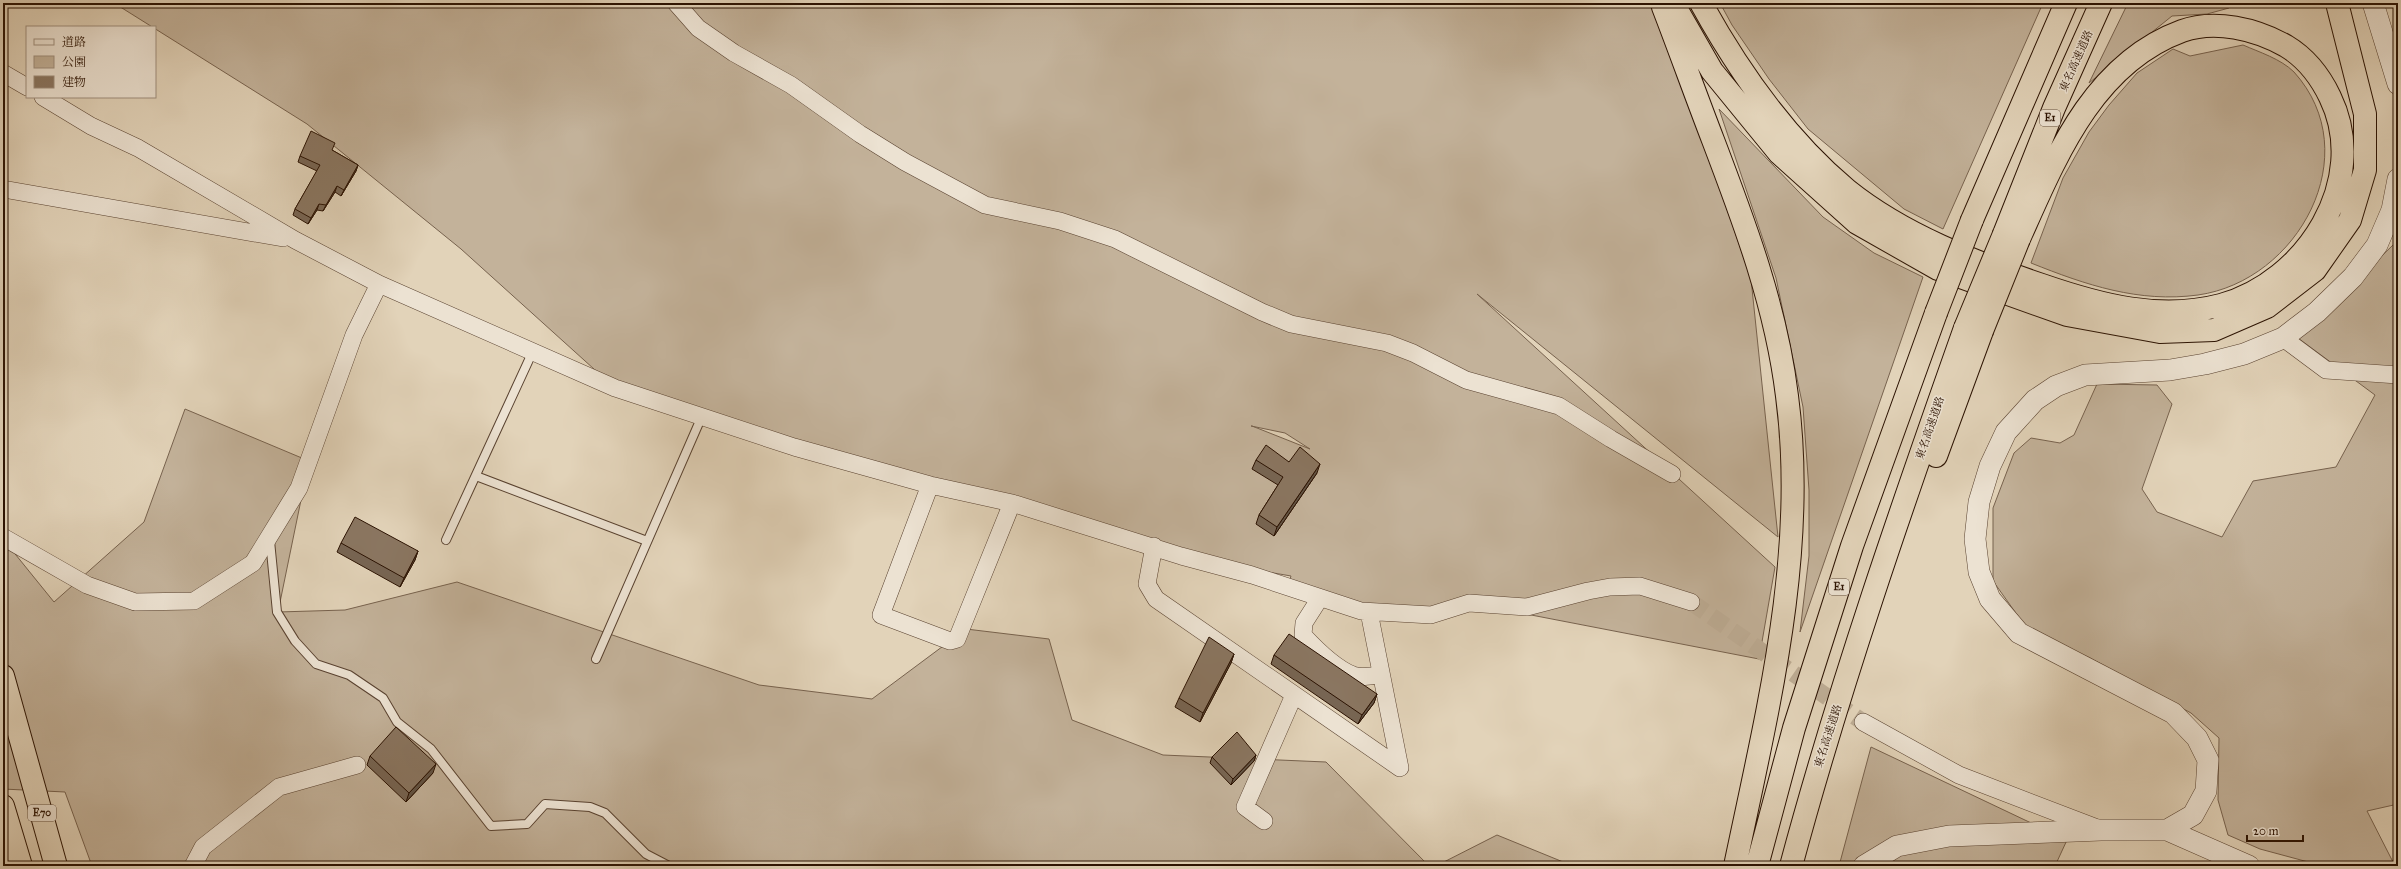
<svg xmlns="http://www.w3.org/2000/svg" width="2401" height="869" font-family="'IM FELL Great Primer','Noto Serif JP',serif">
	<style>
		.green { fill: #c3b29a; stroke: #77624e; fill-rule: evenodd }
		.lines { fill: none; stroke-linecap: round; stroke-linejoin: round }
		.minor-tunnel { stroke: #bdac94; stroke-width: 17; stroke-dasharray: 17 8; stroke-linecap: butt }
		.service-casing { stroke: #594230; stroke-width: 10 }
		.minor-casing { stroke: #594230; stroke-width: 18 }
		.tertiary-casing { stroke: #594230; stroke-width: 22 }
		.motorway-casing { stroke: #2b1202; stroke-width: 24 }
		.service { stroke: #ece2d2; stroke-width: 8 }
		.minor { stroke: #ece2d2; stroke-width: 17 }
		.tertiary { stroke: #ece2d2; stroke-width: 21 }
		.motorway { stroke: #e2d3b9; stroke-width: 22 }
		.motorway-bridge-casing { stroke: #2b1202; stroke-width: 24; stroke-linecap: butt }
		.motorway-bridge { stroke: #e2d3b9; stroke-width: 22 }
		.wall { fill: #776553; stroke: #2b1202 }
		.shaded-wall { fill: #615344; stroke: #2b1202 }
		.building { fill: #8a7661; stroke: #2b1202 }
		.labels { text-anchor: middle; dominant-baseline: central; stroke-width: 3; stroke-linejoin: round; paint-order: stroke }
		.shield { fill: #ece2d2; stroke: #655040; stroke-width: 1 }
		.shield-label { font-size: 10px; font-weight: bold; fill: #2b1202 }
		.street-label { font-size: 11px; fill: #2b1202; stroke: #ece2d2 }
	</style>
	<rect width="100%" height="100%" fill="#e2d3b9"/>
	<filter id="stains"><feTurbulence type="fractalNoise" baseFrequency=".005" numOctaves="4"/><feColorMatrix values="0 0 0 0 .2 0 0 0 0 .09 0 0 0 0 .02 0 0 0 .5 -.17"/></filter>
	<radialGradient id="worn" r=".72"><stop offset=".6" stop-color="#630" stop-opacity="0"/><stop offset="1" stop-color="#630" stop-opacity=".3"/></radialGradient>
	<!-- green -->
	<path class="green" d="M114,3H1657L1751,279L1778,537L1477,294L1775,567L1759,659L1469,603L1429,613L1372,611L1287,587L1291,576L1187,558L615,388L461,249L307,124ZM1251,426L1285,433L1310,449L1252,426Z
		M1720,3H2043L1943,229L1904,209L1808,129L1769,79L1732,25Z
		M2128,3H2226L2229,8L2207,14L2172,16L2089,83Z
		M2243,45C2259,52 2281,59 2294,72C2368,154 2298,281 2198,295C2139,303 2086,285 2031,263L2063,178L2089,132L2109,105L2137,73L2173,49L2190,56Z
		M1719,109L1823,217L1874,253L1923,277L1800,632L1809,556V490L1803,407L1776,278Z
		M2398,230V804L2367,811L2393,862L2389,866H2323L2260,849L2228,835L2218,800L2219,738L2191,713L2090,658L2028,630L1993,581V508L2014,453L2031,438L2060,443L2074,435L2097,384L2157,385L2172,404L2142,489L2157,512L2222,537L2253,481L2336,467L2375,395L2298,338L2395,243Z
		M185,409L309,461L278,612L345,610L457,582L759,685L872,699L966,629L1049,639L1072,720L1163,755L1326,762L1429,866H92L65,792L3,789V539L54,602L144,522Z
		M1871,747L2067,840L2055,866H1839Z
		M1497,835L1573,866H1436Z"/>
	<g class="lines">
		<!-- minor-tunnel -->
		<path class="minor-tunnel" d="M1691,602L1863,722"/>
		<defs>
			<path id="service" d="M476,476L647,541
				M446,540L533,351
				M270,541L277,612L295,641L316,664L349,675L383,698L397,722L431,749L491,826L527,824L545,804L590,807L605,813L646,854L669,866
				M596,659L702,416"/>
			<path id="minor" d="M676,3L698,28L734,53L791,85L860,134L905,162L985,205L1060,221L1115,239L1262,312L1291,324L1387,343L1413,353L1466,380L1559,406L1611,439L1672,474
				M3,73L27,87
				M43,97L91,126L138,148L295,240L379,284L615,388L794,447L930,485L1012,503L1181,556L1252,575L1361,611L1431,615L1469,603L1527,607L1588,591L1610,587L1640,586L1691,602
				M3,189L283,238
				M2283,338L2326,370L2398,375
				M930,485L881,615L950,641L957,639L1012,503
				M3,537L87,585L135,602L194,601L253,563L299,488L354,335L379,284
				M1154,546L1147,584L1156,599L1400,768L1369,612
				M1320,598L1304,623L1303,635C1316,649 1335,668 1353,675C1362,678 1372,676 1381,674
				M1863,722L1959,775L2097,828
				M1264,821L1245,807L1294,695
				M193,866L203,847L279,787L357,765"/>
			<path id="tertiary" d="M2373,3L2398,84
				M2167,830L2249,866
				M1864,866L1897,846L1949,836L2101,830H2167L2193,815L2206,791L2208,760L2197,738L2173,713L2019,633L1990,599L1979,572L1975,539L1979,502L1990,466L2006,432L2035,400L2056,386L2085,375L2170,370L2205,364L2244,354L2283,338L2317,312L2353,277L2377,245L2392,210L2398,179"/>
			<path id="motorway" d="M1673,3L1712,71L1779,153L1857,223L1938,269L2067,315L2160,332L2214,330L2267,307L2315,270L2350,220L2365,170V114L2337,3
				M1701,3C1739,72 1786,139 1847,190C1903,235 1974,262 2042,285C2100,305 2160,321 2221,305C2306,282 2371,181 2330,97C2320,76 2306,58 2286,46C2256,29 2215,19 2182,31C2092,64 2055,159 2019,239
				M1663,7C1680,51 1696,96 1713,140C1745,224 1776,306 1787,396C1808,554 1767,712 1735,866
				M1972,220L2066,3
				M2004,234L2054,108L2101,3
				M1936,456L1982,331
				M3,676L56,866
				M3,806L21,866
				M1757,866L1794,728L1852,546L1936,313
				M1791,866C1840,684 1902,506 1965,328"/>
		</defs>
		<!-- service casing -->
		<use href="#service" class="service-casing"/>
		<!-- minor casing -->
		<use href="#minor" class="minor-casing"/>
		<!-- tertiary casing -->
		<use href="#tertiary" class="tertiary-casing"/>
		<!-- motorway casing -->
		<use href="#motorway" class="motorway-casing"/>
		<!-- service -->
		<use href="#service" class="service"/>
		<!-- minor -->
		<use href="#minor" class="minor"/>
		<!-- tertiary -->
		<use href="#tertiary" class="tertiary"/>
		<!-- motorway -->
		<use href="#motorway" class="motorway"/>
		<defs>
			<path id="motorway-bridge" d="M1936,313L1972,220
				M1965,328L2004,234
				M1982,331L2019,239"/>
		</defs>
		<!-- motorway-bridge casing -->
		<use href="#motorway-bridge" class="motorway-bridge-casing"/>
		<!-- motorway-bridge -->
		<use href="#motorway-bridge" class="motorway-bridge"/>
	</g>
	<!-- wall -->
	<path class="wall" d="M332,150L358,165L356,171L341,196L335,192L323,211L317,210L308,224L293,215L295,209L317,171L298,162L300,156Z
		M1256,460L1289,462L1317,473L1274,536L1256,524L1259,515L1278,485L1252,469Z
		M341,543L418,551L415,560L400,587L337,552Z
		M1234,654L1231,663L1200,722L1175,707L1179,698Z
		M1274,655L1377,694L1374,703L1358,724L1271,664Z
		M1256,755L1254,761L1231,785L1210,763L1212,757Z
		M370,756L433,773L406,802L367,765Z"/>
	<!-- shaded-wall -->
	<path class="shaded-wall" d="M358,165L356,171L341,196L344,190Z
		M337,186L335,192L323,211L326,205Z
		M319,204L317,210L308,224L311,218Z
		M1320,464L1317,473L1274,536L1277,527Z
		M418,551L415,560L400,587L404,578Z
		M1234,654L1231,663L1200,722L1203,713Z
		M1377,694L1374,703L1358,724L1362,715Z
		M1256,755L1254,761L1231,785L1233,779Z
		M436,764L433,773L406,802L409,793Z"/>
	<!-- building -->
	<path class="building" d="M311,131L335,143L332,150L358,165L344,190L337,186L326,205L319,204L311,218L295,209L320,165L300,156Z
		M1266,445L1289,462L1300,447L1320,464L1277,527L1259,515L1283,477L1256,460Z
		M355,517L418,551L404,578L341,543Z
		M1289,634L1377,694L1362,715L1274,655Z
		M1209,637L1234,654L1203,713L1179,698Z
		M396,727L436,764L409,793L370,756Z
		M1237,732L1256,755L1233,779L1212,757Z"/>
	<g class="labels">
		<!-- shield labels -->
		<g class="shield">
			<rect x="2040" y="110" width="20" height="16" rx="3"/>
			<rect x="1829" y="579" width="20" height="16" rx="3"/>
			<rect x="28" y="805" width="28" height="16" rx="3"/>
		</g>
		<g class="shield-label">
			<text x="2050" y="118">E1</text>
			<text x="1839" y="587">E1</text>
			<text x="42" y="813">E70</text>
		</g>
		<!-- street labels -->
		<g class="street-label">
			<text transform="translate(2076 61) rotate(-66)">東名高速道路</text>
			<text transform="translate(1930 428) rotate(-71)">東名高速道路</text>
			<text transform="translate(1828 736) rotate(-72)">東名高速道路</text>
		</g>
	</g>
	<!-- margin -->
	<rect width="2401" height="869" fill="none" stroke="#e2d3b9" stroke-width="16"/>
	<rect x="4" y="4" width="2393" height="861" fill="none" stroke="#2b1202" stroke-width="2"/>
	<rect x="8" y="8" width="2385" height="853" fill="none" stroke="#2b1202"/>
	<!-- legend -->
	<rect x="26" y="26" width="130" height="72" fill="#ece2d2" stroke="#9f8f7f"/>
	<rect x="34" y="39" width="20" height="6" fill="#ece2d2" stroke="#9f8f7f"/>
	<text x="62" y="46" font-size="12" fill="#2b1202">道路</text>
	<rect x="34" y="56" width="20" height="12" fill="#c3b29a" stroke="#9f8f7f"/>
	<text x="62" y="66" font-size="12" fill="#2b1202">公園</text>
	<rect x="34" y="76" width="20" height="12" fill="#8a7661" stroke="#9f8f7f"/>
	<text x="62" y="86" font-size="12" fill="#2b1202">建物</text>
	<!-- scale -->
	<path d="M2247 835v6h56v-6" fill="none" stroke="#2b1202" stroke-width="2"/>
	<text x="2253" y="835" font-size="12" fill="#2b1202" stroke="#ece2d2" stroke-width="3" paint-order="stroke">20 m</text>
	<rect width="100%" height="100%" filter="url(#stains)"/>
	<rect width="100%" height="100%" fill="url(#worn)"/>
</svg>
